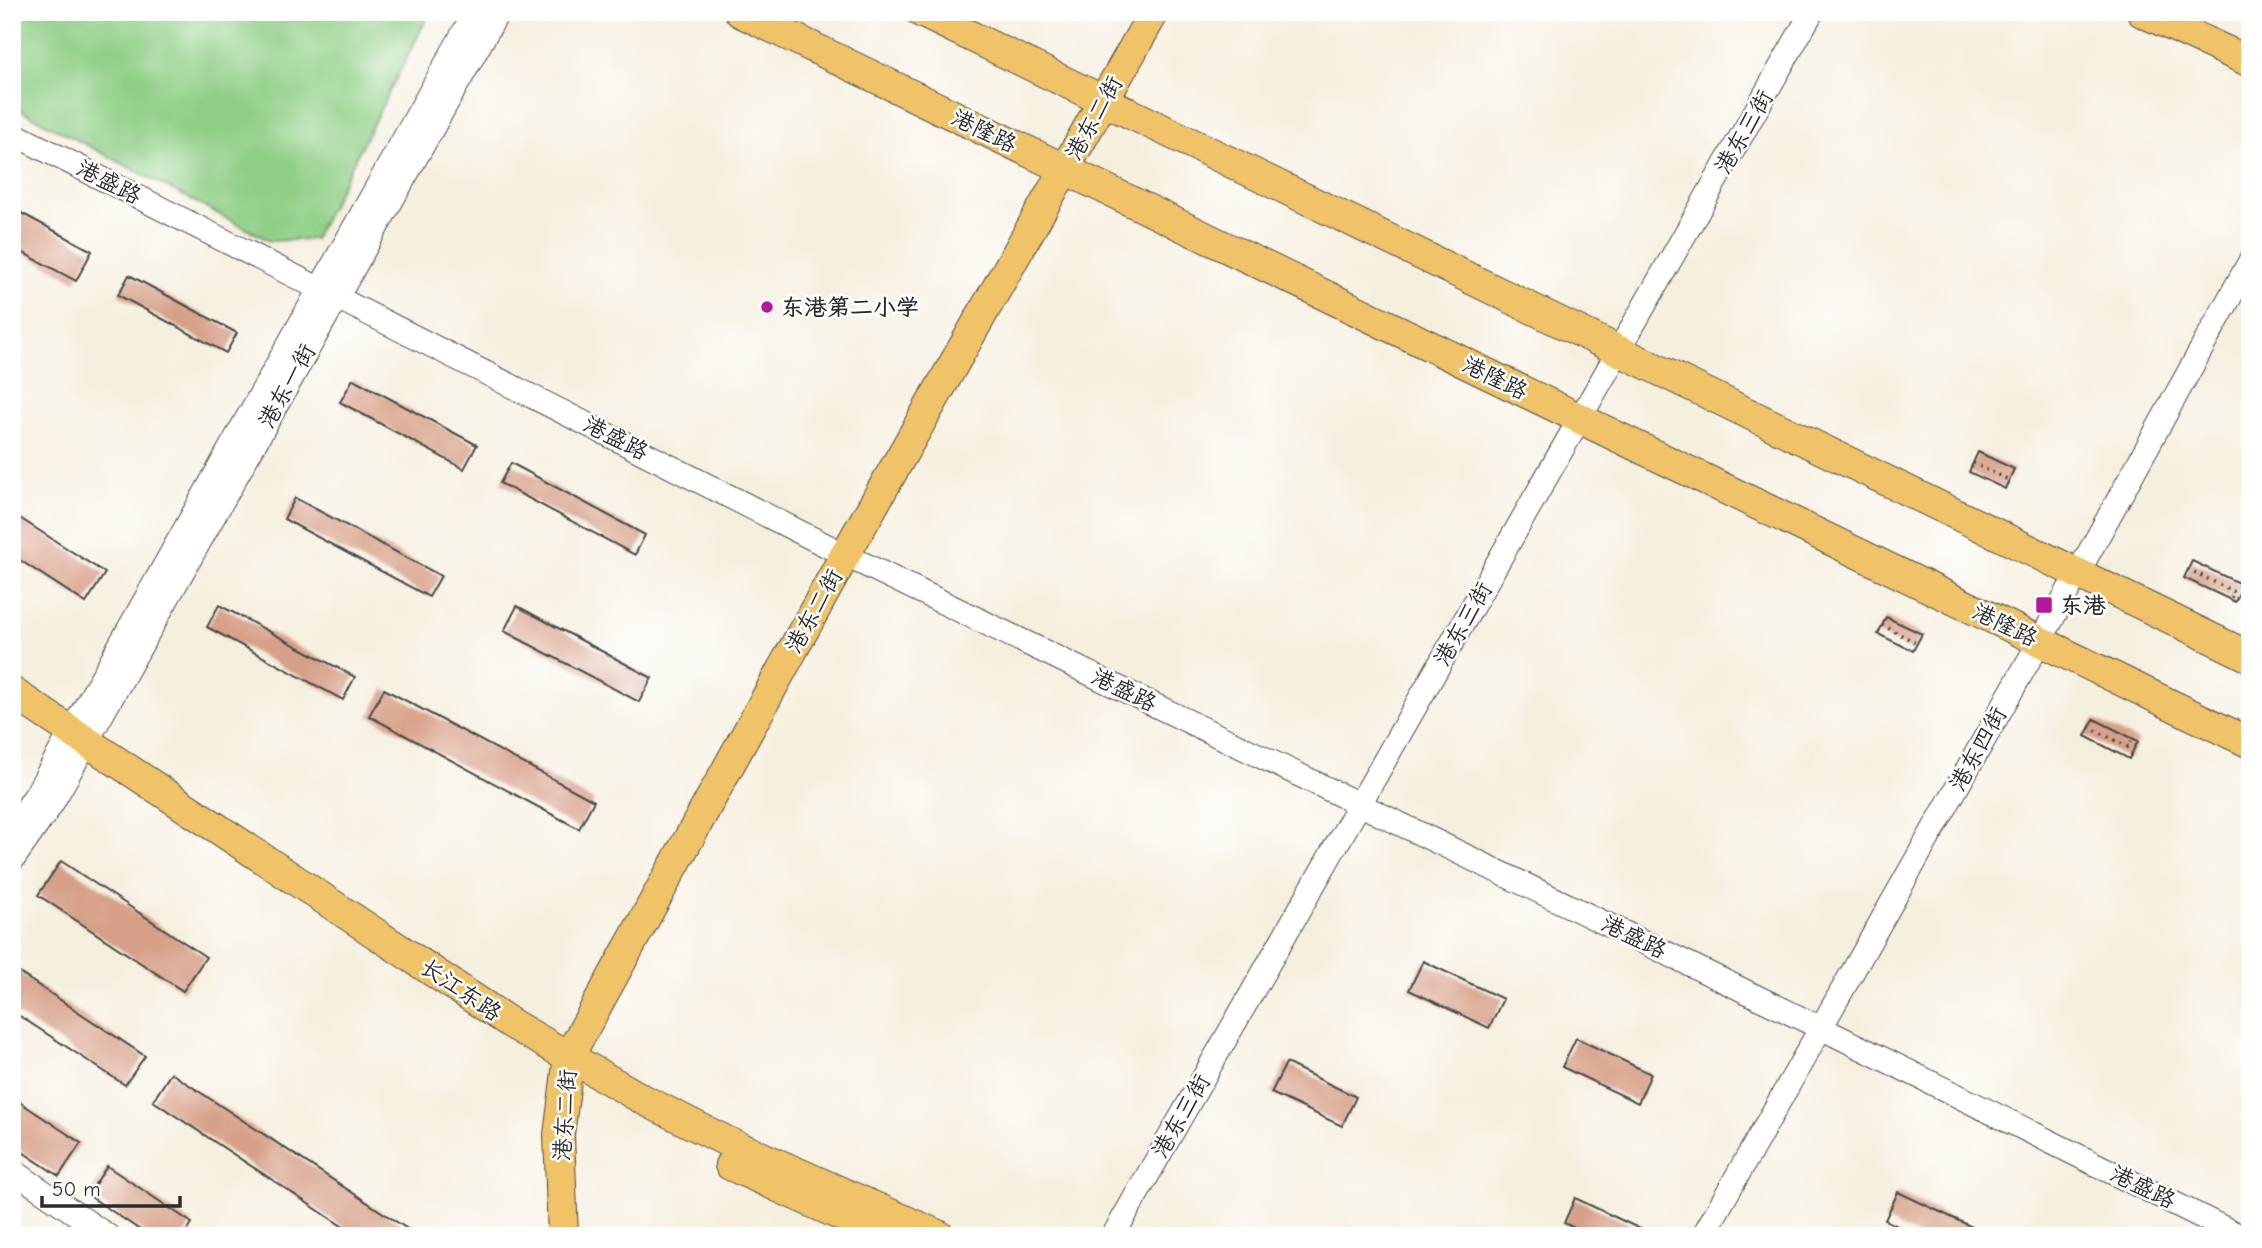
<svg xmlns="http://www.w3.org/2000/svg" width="2262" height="1248" font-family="'Comic Neue','LXGW WenKai TC',sans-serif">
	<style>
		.green { fill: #8fcf85; stroke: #5d7d58; stroke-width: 2 }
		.building { fill: #d7a088 }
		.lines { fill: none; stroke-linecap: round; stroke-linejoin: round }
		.minor-casing { stroke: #494846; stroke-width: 25 }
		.major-casing { stroke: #494846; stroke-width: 32 }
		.path { stroke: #494846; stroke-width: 3.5; stroke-dasharray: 2 5; stroke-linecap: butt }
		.minor { stroke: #fff; stroke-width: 23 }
		.major { stroke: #f0c369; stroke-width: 30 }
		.poi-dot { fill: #b5179e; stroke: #fff; stroke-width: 2.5 }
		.labels { text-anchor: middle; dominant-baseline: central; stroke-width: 5; stroke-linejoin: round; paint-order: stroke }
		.street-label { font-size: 23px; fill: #2b2b2b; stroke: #fff }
		.poi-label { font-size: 23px; font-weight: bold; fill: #2b2b2b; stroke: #fff; text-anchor: start }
	</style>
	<rect width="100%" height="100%" fill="#fff"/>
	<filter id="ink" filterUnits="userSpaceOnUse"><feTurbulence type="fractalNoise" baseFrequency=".0143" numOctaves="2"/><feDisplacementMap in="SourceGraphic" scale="14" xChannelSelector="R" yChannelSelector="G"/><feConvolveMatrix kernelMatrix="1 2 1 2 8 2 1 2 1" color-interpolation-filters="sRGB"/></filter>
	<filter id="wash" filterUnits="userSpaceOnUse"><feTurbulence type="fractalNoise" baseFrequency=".00686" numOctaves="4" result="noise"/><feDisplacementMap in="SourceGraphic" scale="28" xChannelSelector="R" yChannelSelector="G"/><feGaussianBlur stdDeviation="1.57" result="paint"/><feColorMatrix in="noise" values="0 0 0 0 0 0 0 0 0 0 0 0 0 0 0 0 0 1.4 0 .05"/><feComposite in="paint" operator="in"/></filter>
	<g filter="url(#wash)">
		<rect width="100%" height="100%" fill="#f5efde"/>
		<!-- green -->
		<path class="green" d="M12,12H430L314,239L270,241L12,106Z"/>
		<g id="blocks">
			<!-- building -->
			<path class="building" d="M12,208L92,251L76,281L12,247Z
				M129,275L237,333L226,353L118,295Z
				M353,379L477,445L464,469L340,402Z
				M1978,452L2014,469L2005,489L1969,472Z
				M511,463L645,535L635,555L500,483Z
				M295,498L441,576L429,597L284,519Z
				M12,513L105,573L86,603L12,555Z
				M2192,561L2243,585L2235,602L2184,578Z
				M219,605L355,677L343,700L207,627Z
				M517,606L652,678L639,702L504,631Z
				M1886,617L1922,634L1913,651L1878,634Z
				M384,689L594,801L579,829L369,716Z
				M2094,719L2138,741L2129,759L2085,736Z
				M61,861L206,957L183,991L38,895Z
				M1423,961L1503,999L1489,1028L1409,990Z
				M12,968L145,1056L125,1085L12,1011Z
				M1576,1038L1651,1074L1638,1103L1562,1067Z
				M1286,1063L1356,1097L1342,1126L1271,1093Z
				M171,1073L418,1236H357L153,1101Z
				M12,1097L81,1143L59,1176L12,1145Z
				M107,1166L192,1223L184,1236H149L88,1195Z
				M1898,1192L1991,1236H1918L1885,1220Z
				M1575,1198L1655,1236H1591L1564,1223Z"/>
		</g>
	</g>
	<g filter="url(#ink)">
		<use href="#blocks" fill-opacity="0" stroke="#494846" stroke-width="2"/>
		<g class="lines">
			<defs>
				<path id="minor" d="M12,133L845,555L1821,1028L2240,1236
					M12,829L35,796L475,12
					M12,861L50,807L498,12
					M12,1170L108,1236
					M1113,1236L1812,12
					M1703,1236L2054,616L2250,261"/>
				<path id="major" d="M740,12L2250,743
					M921,12L2250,657
					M2142,12L2250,62
					M12,692L512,1024L644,1100L726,1141L940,1236
					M730,1165L886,1236
					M563,1236L559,1135L569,1056L845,555L1154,12"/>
			</defs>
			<!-- minor casing -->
			<use href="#minor" class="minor-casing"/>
			<!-- major casing -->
			<use href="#major" class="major-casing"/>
			<!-- path -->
			<path class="path" d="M1973,463L2009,480
				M2188,569L2234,592L2230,600
				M1882,625L1917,643
				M2089,727L2128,747L2133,738"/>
			<!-- minor -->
			<use href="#minor" class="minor"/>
			<!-- major -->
			<use href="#major" class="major"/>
		</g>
	</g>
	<!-- markers -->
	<g class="poi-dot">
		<circle cx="767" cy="307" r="7"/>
		<rect x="2035" y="596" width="18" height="18" rx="3.5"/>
	</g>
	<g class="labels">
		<!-- street labels -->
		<g class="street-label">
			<text transform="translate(1094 118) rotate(-61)">港东二街</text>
			<text transform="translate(984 131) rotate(26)">港隆路</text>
			<text transform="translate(1744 132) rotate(-60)">港东三街</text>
			<text transform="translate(109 182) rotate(27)">港盛路</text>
			<text transform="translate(1495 378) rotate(26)">港隆路</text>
			<text transform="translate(287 386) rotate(-61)">港东一街</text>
			<text transform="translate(616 438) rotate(27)">港盛路</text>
			<text transform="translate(814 611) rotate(-61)">港东二街</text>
			<text transform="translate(1463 624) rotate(-60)">港东三街</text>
			<text transform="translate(2005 625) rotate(26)">港隆路</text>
			<text transform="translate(1124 690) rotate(26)">港盛路</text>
			<text transform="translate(1978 749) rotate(-61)">港东四街</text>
			<text transform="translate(1634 937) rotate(26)">港盛路</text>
			<text transform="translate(461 990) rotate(34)">长江东路</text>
			<text transform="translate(565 1115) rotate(-86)">港东二街</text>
			<text transform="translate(1181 1116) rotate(-60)">港东三街</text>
			<text transform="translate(2143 1187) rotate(26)">港盛路</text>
		</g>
		<!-- poi labels -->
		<g class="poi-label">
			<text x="781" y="307">东港第二小学</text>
			<text x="2060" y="605">东港</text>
		</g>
	</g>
	<!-- margin -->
	<rect width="2262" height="1248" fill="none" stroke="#fff" stroke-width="42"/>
	<!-- scale -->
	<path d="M42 1196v10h138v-10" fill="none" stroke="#2b2b2b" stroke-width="3.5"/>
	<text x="52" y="1196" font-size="21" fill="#2b2b2b" stroke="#ffffff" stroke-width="5" paint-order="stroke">50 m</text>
</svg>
